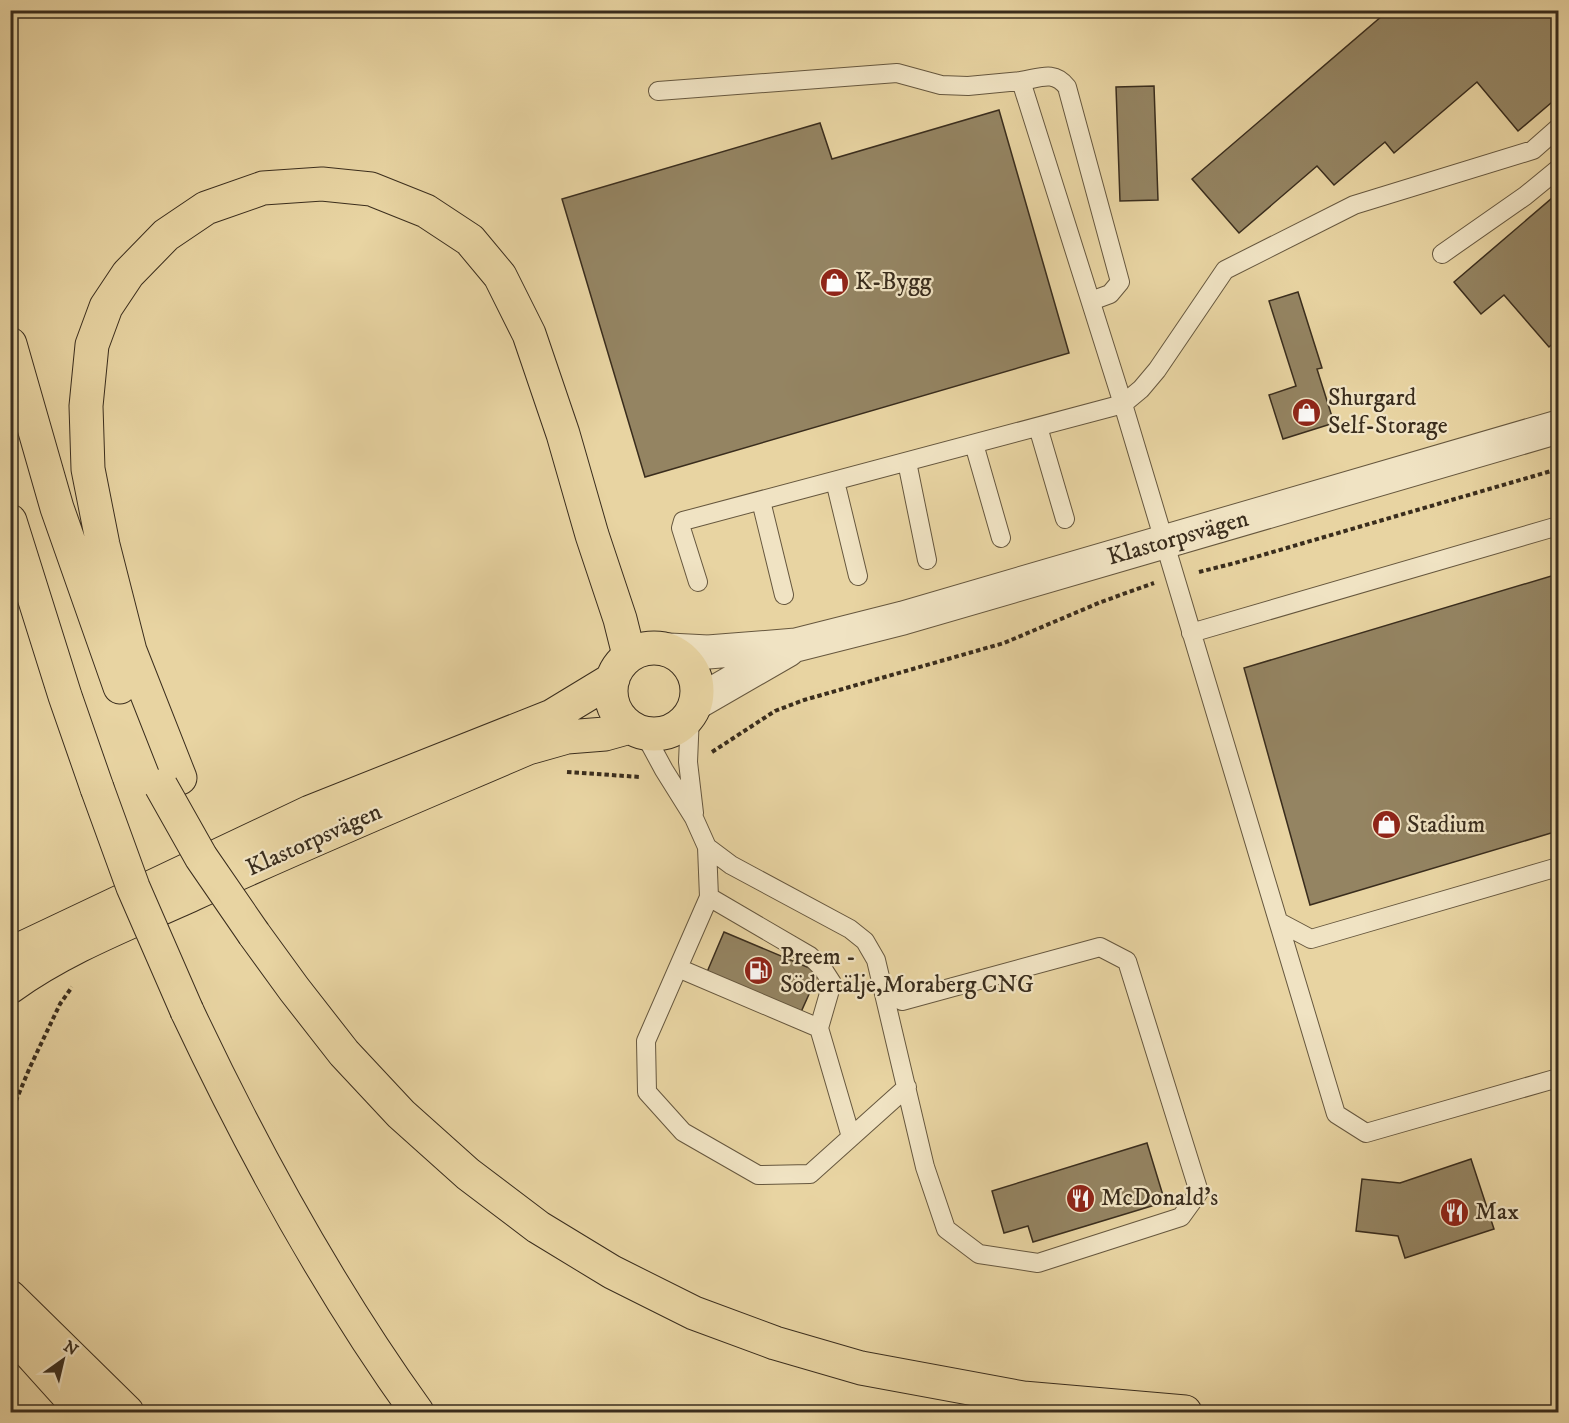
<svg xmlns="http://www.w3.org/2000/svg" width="1569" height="1423" font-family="'IM FELL DW Pica',serif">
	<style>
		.building { fill: #948462; stroke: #3a2d1d; stroke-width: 1.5 }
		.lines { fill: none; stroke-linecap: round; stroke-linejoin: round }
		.service-casing { stroke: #66573e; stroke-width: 20 }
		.tertiary-casing { stroke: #66573e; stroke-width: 35 }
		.primary-casing { stroke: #3a2d1d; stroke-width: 35 }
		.motorway-casing { stroke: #3a2d1d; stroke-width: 35 }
		.path { stroke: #3a2d1d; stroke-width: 4; stroke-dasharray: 4.5 3; stroke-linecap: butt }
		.service { stroke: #f0e3c3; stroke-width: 18 }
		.tertiary { stroke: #f0e3c3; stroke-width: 33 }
		.primary { stroke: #e8d4a2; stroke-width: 33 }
		.motorway { stroke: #e8d4a2; stroke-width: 33 }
		.motorway-bridge-casing { stroke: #3a2d1d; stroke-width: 35; stroke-linecap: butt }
		.motorway-bridge { stroke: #e8d4a2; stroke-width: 33 }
		.labels { text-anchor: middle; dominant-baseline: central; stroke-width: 4.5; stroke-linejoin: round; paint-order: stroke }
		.poi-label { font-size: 24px; fill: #3a2d1d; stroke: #f0e3c3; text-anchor: start }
		.street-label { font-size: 24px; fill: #3a2d1d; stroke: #f0e3c3 }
	</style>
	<rect width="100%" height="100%" fill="#e8d4a2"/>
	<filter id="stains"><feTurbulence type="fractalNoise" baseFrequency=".00333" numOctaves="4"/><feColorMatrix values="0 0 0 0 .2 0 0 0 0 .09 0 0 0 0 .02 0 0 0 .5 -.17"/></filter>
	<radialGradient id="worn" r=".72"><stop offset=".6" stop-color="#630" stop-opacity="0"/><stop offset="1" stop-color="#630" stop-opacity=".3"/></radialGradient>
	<!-- building -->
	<path class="building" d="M1389,10H1558V97L1518,131L1477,82L1394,153L1385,142L1334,185L1317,166L1239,233L1192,179Z
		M1154,86L1158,200L1120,201L1116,87Z
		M999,110L1069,353L645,477L562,199L820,123L832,159Z
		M1558,193V339L1549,347L1504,295L1481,314L1454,282Z
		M1298,292L1322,368L1317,369L1334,423L1283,439L1269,395L1296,386L1269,301Z
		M1558,574V831L1310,905L1244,668Z
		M724,932L819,972L801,1012L707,972Z
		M1147,1143L1165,1202L1033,1242L1028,1226L1004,1233L992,1191Z
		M1471,1159L1494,1229L1405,1258L1398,1236L1356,1231L1362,1179L1400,1183Z"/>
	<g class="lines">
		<defs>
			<path id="service" d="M1021,81C1040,78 1054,70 1067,87L1120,282L1110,294L1091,301
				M658,91L897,73L941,85L968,86L1021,81L1123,404L1141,389L1157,370L1225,270L1354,205L1533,150L1558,128
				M1442,254L1525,196L1558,169
				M1038,427L1065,519
				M974,444L1001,538
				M907,462L927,560
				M835,481L858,576
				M761,501L784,595
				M698,582L681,528L683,521L1123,404L1336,1114L1366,1133L1558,1078
				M1191,633L1558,526
				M690,715L688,762L694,813
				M644,733L664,770L694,818L707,847L731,865L850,929L865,941L876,960L925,1167L946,1229L979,1254L1038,1263L1181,1217L1199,1192L1127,961L1100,947L902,1001L883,989
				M707,847L709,897L646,1041L647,1092L683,1132L758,1175L810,1174L907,1087
				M709,897L810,956L823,969L832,983L819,1028
				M1279,922L1311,939L1558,867
				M678,968L819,1028L851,1137"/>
			<path id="tertiary" d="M669,650L708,652L796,645L903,618L1558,427
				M696,703L788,650"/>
			<path id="primary" d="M611 691a43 43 0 1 1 86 0a43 43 0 1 1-86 0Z
				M10,954L310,812L552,716L613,679
				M10,987C65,947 132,922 193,894C304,843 416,796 528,748L567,737L605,734L630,727
				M10,1297L127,1412
				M10,1331L83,1412"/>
			<path id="motorway" d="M10,344L57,508L120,687
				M10,521L65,696L97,788
				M180,778L130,651L103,545L88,469L86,406L92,345L106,307L128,274L166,235L206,208L263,188L322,184L371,189L426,211L470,240L500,276L529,334L563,434L592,535L620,619L629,655
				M254,934L294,989L344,1053L401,1114L468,1174L538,1227L612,1272L694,1313L775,1343L861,1368L1023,1398L1185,1412
				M187,1011C253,1151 327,1287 417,1412"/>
		</defs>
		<!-- service casing -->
		<use href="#service" class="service-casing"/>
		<!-- tertiary casing -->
		<use href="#tertiary" class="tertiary-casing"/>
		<!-- primary casing -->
		<use href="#primary" class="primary-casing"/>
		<!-- motorway casing -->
		<use href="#motorway" class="motorway-casing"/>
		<!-- path -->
		<path class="path" d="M1199,572L1235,563L1558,469
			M712,752L775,711L804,700L1004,643L1101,602L1154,583
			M567,772L640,777
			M10,1115L30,1067L60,1004L72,987"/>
		<!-- service -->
		<use href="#service" class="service"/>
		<!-- tertiary -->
		<use href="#tertiary" class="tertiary"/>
		<!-- primary -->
		<use href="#primary" class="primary"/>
		<!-- motorway -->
		<use href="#motorway" class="motorway"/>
		<defs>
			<path id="motorway-bridge" d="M161,786L201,857L254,934
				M97,788L133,887L187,1011"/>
		</defs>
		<!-- motorway-bridge casing -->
		<use href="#motorway-bridge" class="motorway-bridge-casing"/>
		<!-- motorway-bridge -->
		<use href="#motorway-bridge" class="motorway-bridge"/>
	</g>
	<!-- icons -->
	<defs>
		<symbol id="shop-disc" viewBox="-11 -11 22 22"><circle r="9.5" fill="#8f2418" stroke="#f0e3c3"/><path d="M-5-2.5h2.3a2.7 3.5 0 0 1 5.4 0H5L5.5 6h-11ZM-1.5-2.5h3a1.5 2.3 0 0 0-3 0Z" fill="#fff"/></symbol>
		<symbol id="fuel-disc" viewBox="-11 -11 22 22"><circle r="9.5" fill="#8f2418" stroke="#f0e3c3"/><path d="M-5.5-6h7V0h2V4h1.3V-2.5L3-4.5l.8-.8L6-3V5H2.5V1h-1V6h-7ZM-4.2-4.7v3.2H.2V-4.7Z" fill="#fff"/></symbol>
		<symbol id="restaurant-disc" viewBox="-11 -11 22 22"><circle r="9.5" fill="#8f2418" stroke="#f0e3c3"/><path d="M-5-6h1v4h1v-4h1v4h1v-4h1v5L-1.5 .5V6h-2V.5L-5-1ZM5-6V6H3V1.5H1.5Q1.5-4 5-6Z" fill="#fff"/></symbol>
	</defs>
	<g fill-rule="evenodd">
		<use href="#shop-disc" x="818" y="266" width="33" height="33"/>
		<use href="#shop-disc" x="1290" y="396" width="33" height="33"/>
		<use href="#shop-disc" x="1370" y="808" width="33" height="33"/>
		<use href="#fuel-disc" x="742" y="954" width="33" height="33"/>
		<use href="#restaurant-disc" x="1064" y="1182" width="33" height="33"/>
		<use href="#restaurant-disc" x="1438" y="1196" width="33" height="33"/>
	</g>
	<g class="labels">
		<!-- poi labels -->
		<g class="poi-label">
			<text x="855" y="282">K-Bygg</text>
			<text x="1328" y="398">Shurgard<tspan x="1328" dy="28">Self-Storage</tspan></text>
			<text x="1407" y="825">Stadium</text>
			<text x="780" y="957">Preem -<tspan x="780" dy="28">Södertälje,Moraberg CNG</tspan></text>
			<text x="1101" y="1198">McDonald's</text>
			<text x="1475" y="1212">Max</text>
		</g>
		<!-- street labels -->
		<g class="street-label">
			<text transform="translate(1178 538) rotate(-16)">Klastorpsvägen</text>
			<text transform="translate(314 840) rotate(-24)">Klastorpsvägen</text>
		</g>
	</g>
	<!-- margin -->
	<rect width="1569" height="1423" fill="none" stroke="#e8d4a2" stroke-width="36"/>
	<rect x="12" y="12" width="1545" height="1399" fill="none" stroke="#3a2d1d" stroke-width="3"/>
	<rect x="18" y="18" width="1533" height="1387" fill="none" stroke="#3a2d1d" stroke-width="1.5"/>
	<!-- north arrow -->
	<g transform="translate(63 1360) rotate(34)" stroke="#f0e3c3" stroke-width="4.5" paint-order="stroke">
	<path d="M0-4.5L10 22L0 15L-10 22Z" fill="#3a2d1d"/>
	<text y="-9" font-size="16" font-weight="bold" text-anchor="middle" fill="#3a2d1d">N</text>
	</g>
	<rect width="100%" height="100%" filter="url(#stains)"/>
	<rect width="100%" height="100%" fill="url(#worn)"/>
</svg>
